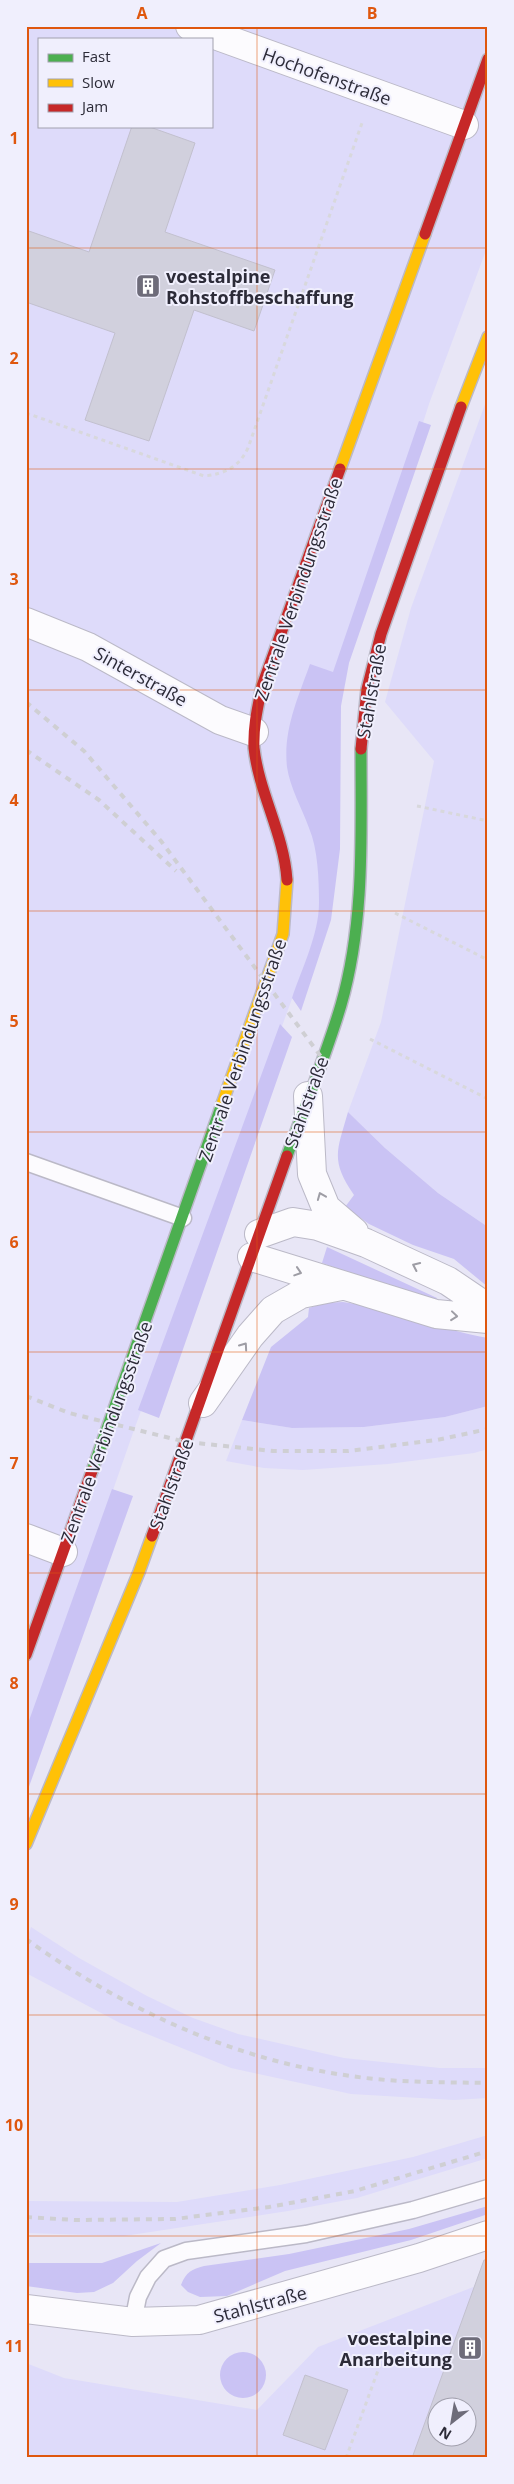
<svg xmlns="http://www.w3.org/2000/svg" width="514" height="2484" font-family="'Open Sans',sans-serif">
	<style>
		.built { fill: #dedbfa; fill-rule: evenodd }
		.green { fill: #cac3f4 }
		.building { fill: #d1d0dd; stroke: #c2c0ce; fill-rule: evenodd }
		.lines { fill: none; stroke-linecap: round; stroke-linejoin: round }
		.lane-casing { stroke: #bbb9c7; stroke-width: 19 }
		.street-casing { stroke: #bbb9c7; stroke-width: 30 }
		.fast-casing { stroke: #bbb9c7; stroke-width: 14 }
		.slow-casing { stroke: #bbb9c7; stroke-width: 14 }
		.jam-casing { stroke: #bbb9c7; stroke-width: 14 }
		.path { stroke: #d8d8dc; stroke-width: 3; stroke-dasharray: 4 4; stroke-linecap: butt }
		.lane { stroke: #fcfbfe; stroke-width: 16 }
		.street { stroke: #fcfbfe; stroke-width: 28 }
		.fast { stroke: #4caf50; stroke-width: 11 }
		.slow { stroke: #ffc107; stroke-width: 11 }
		.jam { stroke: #c62828; stroke-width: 11 }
		.rail { stroke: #cfcfd3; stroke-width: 4; stroke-dasharray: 6 6; stroke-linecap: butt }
		.oneway { stroke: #9e9da5 }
		.grid { fill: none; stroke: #df570e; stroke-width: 1; stroke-opacity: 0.55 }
		.labels { text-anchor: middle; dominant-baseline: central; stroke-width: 4; stroke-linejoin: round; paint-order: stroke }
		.street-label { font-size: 18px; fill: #2c2b38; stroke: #f0effd }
		.poi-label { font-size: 18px; font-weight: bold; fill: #2c2b38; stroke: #f0effd; text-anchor: start }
		.neatline { fill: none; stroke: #df570e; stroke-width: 2 }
		.grid-label { font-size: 16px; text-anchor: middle; font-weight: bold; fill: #df570e }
	</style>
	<rect width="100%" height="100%" fill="#e8e6f6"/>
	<!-- built -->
	<path class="built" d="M26,26H488V245L429,404L306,788L328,847L322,917L134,1430L26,1739ZM39,39H211V126H39Z
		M488,396V1227L438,1193L385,1148L348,1112L381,1022L434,761L385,702L411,608Z
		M488,1406V1449L474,1453L388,1464L303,1470L264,1468L226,1461L242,1420L292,1428L364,1427L445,1417Z
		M31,1927L79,1958L147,1996L193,2018L238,2034L344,2058L440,2068H488V2098L454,2100L351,2094L231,2068L120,2023L26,1973V1942Z
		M488,2135V2158L357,2198L288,2211L124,2236L26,2233V2201L177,2202L280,2185L413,2157Z
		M476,2286L488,2458H26V2363L64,2378L257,2410L318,2347ZM436,2406H466V2436H436Z"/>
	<!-- green -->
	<path class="green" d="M419,421L431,425L349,663L341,706L340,849L331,920L301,1011L292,998C302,968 319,934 319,903C319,880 318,849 309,828C302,808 290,788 287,767C283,730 298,698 310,664L333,672Z
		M280,1024L292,1037L159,1418L138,1410Z
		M348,1112L385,1148L438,1193L488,1227V1287L454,1259L413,1245L369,1224L345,1207L354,1195C330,1160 337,1151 348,1112Z
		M327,1247L437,1298L435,1302L322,1263Z
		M343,1302C392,1309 438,1329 488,1338V1406L445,1417L364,1427L292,1428L242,1420L271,1347L308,1317L309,1308L325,1303Z
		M112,1489L133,1496L26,1795V1729Z
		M488,2206V2214L411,2240L285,2271L227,2296L200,2297L188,2292L181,2285C186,2272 192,2269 204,2266L289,2254L409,2229Z
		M161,2243L137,2261L113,2283L94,2292L77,2293L26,2286V2263H102Z
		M220 2375a23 23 0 1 1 46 0a23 23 0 1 1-46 0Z"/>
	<!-- building -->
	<path class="building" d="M132,126H147L195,143L165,232L275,270L254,331L194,310L149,441L85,420L115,333L26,302V230L89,252Z
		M484,2260H488V2458H412ZM436,2406H466V2436H436Z
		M305,2375L348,2390L325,2450L283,2435Z"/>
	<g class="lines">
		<defs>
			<path id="lane" d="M26,1162L183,1218
				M133,2322L138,2297L148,2277L164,2259L186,2251L306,2234L413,2210L488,2188"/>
			<path id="street" d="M190,26L464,125
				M26,622L88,647L220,720L254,732
				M308,1096L312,1174L326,1208L354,1232
				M259,1234L293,1222L318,1226L366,1243L448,1281L488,1308
				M252,1257L436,1314L488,1319
				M203,1403L250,1336L273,1310L301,1294L341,1286
				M26,1538L63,1552
				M26,2309L133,2322L199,2320L419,2258L488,2235"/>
			<path id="fast" d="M287,1156C305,1106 326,1056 341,1005C365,922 361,834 361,749
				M92,1471L222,1104"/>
			<path id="slow" d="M461,407L488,337
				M340,469L425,234
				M222,1104L283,934L287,880
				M26,1844L139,1572L152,1536"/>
			<path id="jam" d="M425,234L488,59
				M361,749L367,689L381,634L461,407
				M287,880C284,834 259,793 254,748C253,726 258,706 262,686L340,469
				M152,1536L287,1156
				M26,1655L92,1471"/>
		</defs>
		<!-- lane casing -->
		<use href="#lane" class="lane-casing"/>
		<!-- street casing -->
		<use href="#street" class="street-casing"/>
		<!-- fast casing -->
		<use href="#fast" class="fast-casing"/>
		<!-- slow casing -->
		<use href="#slow" class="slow-casing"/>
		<!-- jam casing -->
		<use href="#jam" class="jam-casing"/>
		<!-- path -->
		<path class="path" d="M26,413L204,476C225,474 239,467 248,448L362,123
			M417,806L488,821
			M395,913L488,960
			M370,1039L488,1099
			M346,2458L384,2354"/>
		<!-- lane -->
		<use href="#lane" class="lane"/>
		<!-- street -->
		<use href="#street" class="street"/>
		<!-- fast -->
		<use href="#fast" class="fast"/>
		<!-- slow -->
		<use href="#slow" class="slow"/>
		<!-- jam -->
		<use href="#jam" class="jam"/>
		<!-- rail -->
		<path class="rail" d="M26,702L84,751L161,841L322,1058
			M26,750L99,800L176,871
			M26,1396L69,1413L186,1442L273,1451H348L437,1440L488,1429
			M26,1939C122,2008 233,2060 351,2076C396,2083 443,2082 488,2083
			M26,2217L74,2220L175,2219L269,2207L355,2191L488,2151"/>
	</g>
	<!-- one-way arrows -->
	<defs><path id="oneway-chevron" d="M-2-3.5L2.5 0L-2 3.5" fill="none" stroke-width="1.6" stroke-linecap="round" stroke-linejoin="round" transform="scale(1.25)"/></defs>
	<g class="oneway">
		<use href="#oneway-chevron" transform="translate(321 1196) rotate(-112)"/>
		<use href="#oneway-chevron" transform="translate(416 1266) rotate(-155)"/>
		<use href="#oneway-chevron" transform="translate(298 1272) rotate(18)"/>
		<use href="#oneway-chevron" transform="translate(454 1316) rotate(6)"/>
		<use href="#oneway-chevron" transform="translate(244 1346) rotate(-55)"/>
	</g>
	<!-- grid -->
	<path class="grid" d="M257,26V2458M26,248H488M26,469H488M26,690H488M26,911H488M26,1132H488M26,1352H488M26,1573H488M26,1794H488M26,2015H488M26,2236H488"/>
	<!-- icons -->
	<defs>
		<symbol id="building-square" viewBox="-11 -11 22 22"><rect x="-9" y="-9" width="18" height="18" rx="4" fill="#6e6c7a" stroke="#f0effd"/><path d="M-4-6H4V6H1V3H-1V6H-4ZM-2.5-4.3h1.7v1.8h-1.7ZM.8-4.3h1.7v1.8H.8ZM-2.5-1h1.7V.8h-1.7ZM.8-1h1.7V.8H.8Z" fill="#fff"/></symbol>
	</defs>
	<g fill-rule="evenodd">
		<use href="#building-square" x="134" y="272" width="28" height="28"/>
		<use href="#building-square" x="456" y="2334" width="28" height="28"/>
	</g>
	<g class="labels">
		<!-- street labels -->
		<g class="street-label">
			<text transform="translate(327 76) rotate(20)">Hochofenstraße</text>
			<text transform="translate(298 589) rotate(-71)">Zentrale Verbindungsstraße</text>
			<text transform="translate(141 676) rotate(29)">Sinterstraße</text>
			<text transform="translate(371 691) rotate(-80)">Stahlstraße</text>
			<text transform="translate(242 1050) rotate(-71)">Zentrale Verbindungsstraße</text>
			<text transform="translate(306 1102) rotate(-70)">Stahlstraße</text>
			<text transform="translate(106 1432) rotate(-70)">Zentrale Verbindungsstraße</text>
			<text transform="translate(171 1484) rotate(-70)">Stahlstraße</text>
			<text transform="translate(260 2304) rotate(-15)">Stahlstraße</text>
		</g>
		<!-- poi labels -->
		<g class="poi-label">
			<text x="166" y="276">voestalpine<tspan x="166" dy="21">Rohstoffbeschaffung</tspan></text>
			<text x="452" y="2338" text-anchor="end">voestalpine<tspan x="452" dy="21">Anarbeitung</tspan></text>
		</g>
	</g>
	<!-- border -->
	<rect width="514" height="2484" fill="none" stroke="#f0effd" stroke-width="55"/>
	<!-- legend -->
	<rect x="38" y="38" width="175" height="90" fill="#f0effd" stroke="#a2a1ae"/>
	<rect x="48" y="54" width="25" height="8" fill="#4caf50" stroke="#a2a1ae"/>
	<text x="82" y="62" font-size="15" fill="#2c2b38">Fast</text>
	<rect x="48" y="79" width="25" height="8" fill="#ffc107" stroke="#a2a1ae"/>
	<text x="82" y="88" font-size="15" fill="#2c2b38">Slow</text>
	<rect x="48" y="104" width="25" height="8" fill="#c62828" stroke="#a2a1ae"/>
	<text x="82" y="112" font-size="15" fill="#2c2b38">Jam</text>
	<!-- north arrow -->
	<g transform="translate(452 2422) rotate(211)"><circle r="24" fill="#f0effd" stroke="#a2a1ae"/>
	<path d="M0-4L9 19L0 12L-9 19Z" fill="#6e6c7a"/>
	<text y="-8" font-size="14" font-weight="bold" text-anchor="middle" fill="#2c2b38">N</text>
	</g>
	<rect x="28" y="28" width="458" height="2428" class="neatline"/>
	<g class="grid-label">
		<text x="142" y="19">A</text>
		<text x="372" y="19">B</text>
		<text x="14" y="144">1</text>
		<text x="14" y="364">2</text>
		<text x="14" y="585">3</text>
		<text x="14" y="806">4</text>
		<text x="14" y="1027">5</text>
		<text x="14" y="1248">6</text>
		<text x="14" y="1469">7</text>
		<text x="14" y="1689">8</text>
		<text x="14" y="1910">9</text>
		<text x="14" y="2131">10</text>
		<text x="14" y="2352">11</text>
	</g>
</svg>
